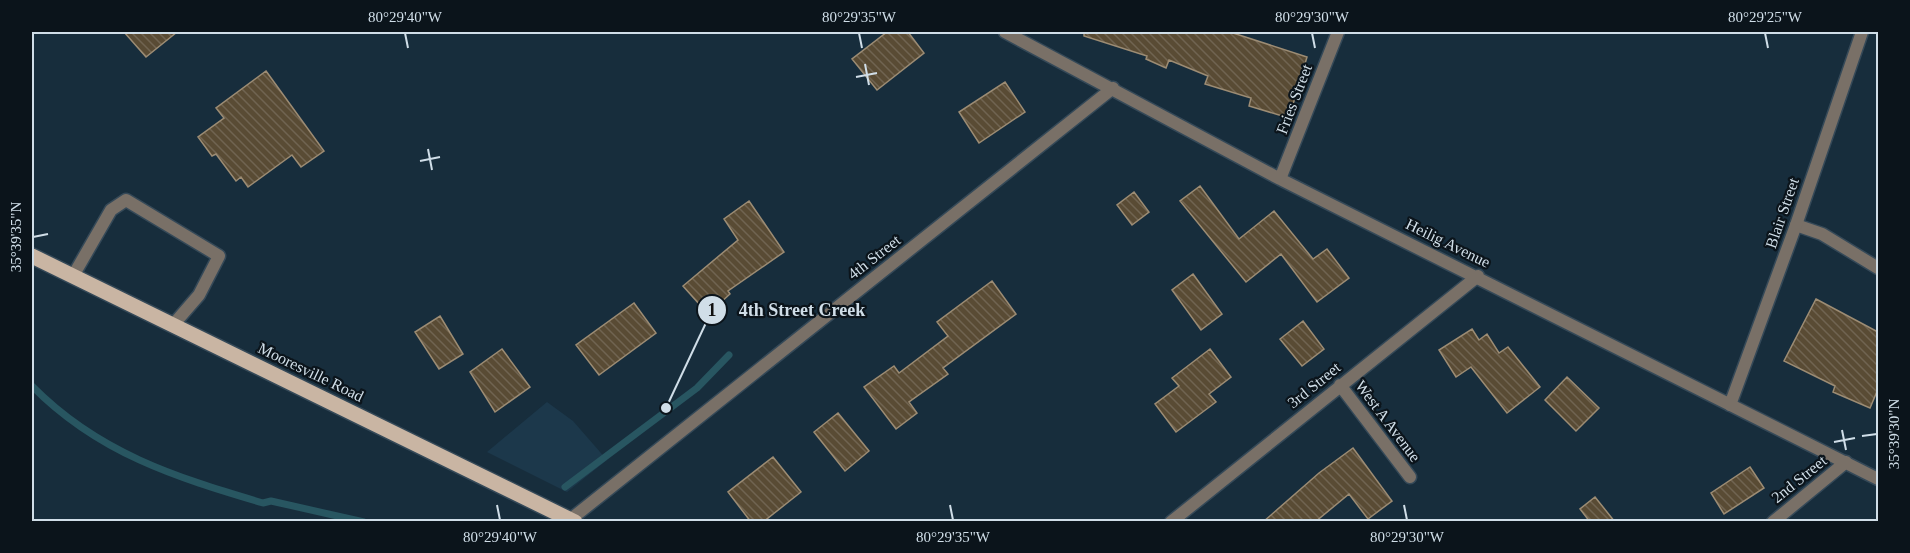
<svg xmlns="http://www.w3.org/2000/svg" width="1910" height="553" font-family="'Times New Roman',serif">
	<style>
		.built { fill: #1c384b }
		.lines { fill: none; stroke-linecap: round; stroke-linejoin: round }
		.stream { stroke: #285661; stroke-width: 7 }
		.building { fill: url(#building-back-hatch); stroke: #9c8c74; stroke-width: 1.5 }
		.service-casing { stroke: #354958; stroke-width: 15 }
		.minor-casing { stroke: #354958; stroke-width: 15 }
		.primary-casing { stroke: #354958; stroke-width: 18 }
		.service { stroke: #797067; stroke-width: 12 }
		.minor { stroke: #797067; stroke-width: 12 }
		.primary { stroke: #c9b5a3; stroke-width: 15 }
		.ticks { fill: none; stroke: #d0dee8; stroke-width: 2 }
		.labels { text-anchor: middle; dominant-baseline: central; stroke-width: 4.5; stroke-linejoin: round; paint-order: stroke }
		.street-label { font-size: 16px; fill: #d0dee8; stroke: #0b141b }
		.leader { fill: none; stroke: #d0dee8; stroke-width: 2 }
		.callout-dot { fill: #d0dee8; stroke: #0b141b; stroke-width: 2 }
		.mark-label { font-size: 18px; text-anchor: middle; font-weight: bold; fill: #111 }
		.callout-label { font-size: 18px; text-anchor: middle; font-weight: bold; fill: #d0dee8; stroke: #0b141b; stroke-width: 4.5; stroke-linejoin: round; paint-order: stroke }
		.neatline { fill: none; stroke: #d0dee8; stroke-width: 2 }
		.ticks-label { font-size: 15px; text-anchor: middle; fill: #d0dee8 }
	</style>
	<defs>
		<pattern id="building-back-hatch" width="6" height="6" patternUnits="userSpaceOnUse" patternTransform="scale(1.5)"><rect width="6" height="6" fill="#594b34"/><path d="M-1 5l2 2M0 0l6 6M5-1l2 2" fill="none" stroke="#706451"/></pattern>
	</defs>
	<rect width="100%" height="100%" fill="#172d3c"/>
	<!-- built -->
	<path class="built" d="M547,402L573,421L607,460L567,492L487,452Z"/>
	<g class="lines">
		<!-- stream -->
		<path class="stream" d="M32,386C98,453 175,477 263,503L271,501L364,522
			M565,487L697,388L729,355"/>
	</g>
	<!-- building -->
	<path class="building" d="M124,32H177L146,57Z
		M887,32H908L924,53L877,90L852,59Z
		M1084,32H1230L1307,57L1289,118L1249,106L1251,98L1205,84L1208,76L1169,60L1166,68L1146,59L1147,56L1084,36Z
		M266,71L324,151L301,167L292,155L248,187L241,177L236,181L216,154L212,156L198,137L224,118L216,108Z
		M1005,82L1025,112L979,143L959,112Z
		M1200,186L1239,239L1274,211L1313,259L1327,249L1349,278L1317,302L1281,254L1246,282L1180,201Z
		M1134,192L1149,212L1132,225L1117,205Z
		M749,201L784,252L728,291L730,294L708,314L683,286L738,240L724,219Z
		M1193,274L1222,314L1201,330L1172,290Z
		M992,281L1016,314L943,368L948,374L909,402L917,413L896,429L864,387L894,366L899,373L948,336L937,322Z
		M1816,299L1878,332V389L1870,408L1833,392L1835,386L1784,361Z
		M634,303L656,333L599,375L576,345Z
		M440,316L463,354L439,369L415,332Z
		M1303,321L1324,349L1302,366L1280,339Z
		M1472,329L1479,340L1487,334L1499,353L1508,347L1540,387L1507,413L1471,367L1456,377L1439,350Z
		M502,349L530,387L495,412L470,372Z
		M1210,349L1231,377L1209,394L1216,402L1176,432L1155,404L1179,386L1172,378Z
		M1567,377L1599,408L1576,431L1545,400Z
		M838,413L869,451L845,471L814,432Z
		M1353,448L1392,501L1368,519L1349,494L1315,522H1263L1319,473Z
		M773,457L801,492L763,522H751L728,492Z
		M1750,467L1764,488L1724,514L1711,493Z
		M1595,497L1615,522H1590L1580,509Z"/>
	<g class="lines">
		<defs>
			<path id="service" d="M1796,225L1822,234L1878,268
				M73,276L111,210L126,200L219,256L199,295L173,325"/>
			<path id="minor" d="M1005,32L1280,179L1878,479
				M1280,179L1338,32
				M1340,385L1410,477
				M1730,405L1796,225L1862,32
				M571,519L1113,88
				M1171,522L1478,276
				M1773,522L1846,462"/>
			<path id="primary" d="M32,256L575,522"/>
		</defs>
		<!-- service casing -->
		<use href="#service" class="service-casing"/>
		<!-- minor casing -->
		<use href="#minor" class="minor-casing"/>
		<!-- primary casing -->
		<use href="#primary" class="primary-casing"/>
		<!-- service -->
		<use href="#service" class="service"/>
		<!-- minor -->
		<use href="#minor" class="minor"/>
		<!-- primary -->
		<use href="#primary" class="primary"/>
	</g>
	<!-- ticks -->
	<path class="ticks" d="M405,33L408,48M859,33L862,48M1312,33L1315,48M1765,33L1768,48M865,64L869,85M856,77L877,73M428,149L432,170M420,161L440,157M33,237L48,234M1842,430L1846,450M1862,436L1877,434M1834,442L1855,438M497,505L500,520M950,505L953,520M1404,505L1407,520"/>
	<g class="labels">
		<!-- street labels -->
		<g class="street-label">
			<text transform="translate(1294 99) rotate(-69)">Fries Street</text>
			<text transform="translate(1782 213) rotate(-71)">Blair Street</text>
			<text transform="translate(1448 243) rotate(26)">Heilig Avenue</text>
			<text transform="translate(874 257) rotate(-38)">4th Street</text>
			<text transform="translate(311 372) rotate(26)">Mooresville Road</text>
			<text transform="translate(1314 385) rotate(-39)">3rd Street</text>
			<text transform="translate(1388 421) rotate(53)">West A Avenue</text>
			<text transform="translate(1799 479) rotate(-39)">2nd Street</text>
		</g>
	</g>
	<!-- callouts -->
	<path class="leader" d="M666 408L712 310"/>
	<g class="callout-dot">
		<circle cx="666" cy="408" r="6"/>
		<circle cx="712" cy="310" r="15"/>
	</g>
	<g class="mark-label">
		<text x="712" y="316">1</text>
	</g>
	<g class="callout-label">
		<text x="802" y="316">4th Street Creek</text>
	</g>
	<!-- border -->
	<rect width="1910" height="553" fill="none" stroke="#0b141b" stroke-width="66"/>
	<rect x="33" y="33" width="1844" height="487" class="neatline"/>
	<g class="ticks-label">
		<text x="405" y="22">80°29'40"W</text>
		<text x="859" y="22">80°29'35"W</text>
		<text x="1312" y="22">80°29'30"W</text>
		<text x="1765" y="22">80°29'25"W</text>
		<text transform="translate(16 237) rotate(-90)" y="5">35°39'35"N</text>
		<text transform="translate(1894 434) rotate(-90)" y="5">35°39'30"N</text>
		<text x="500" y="542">80°29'40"W</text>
		<text x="953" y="542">80°29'35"W</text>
		<text x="1407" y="542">80°29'30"W</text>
	</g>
</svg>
